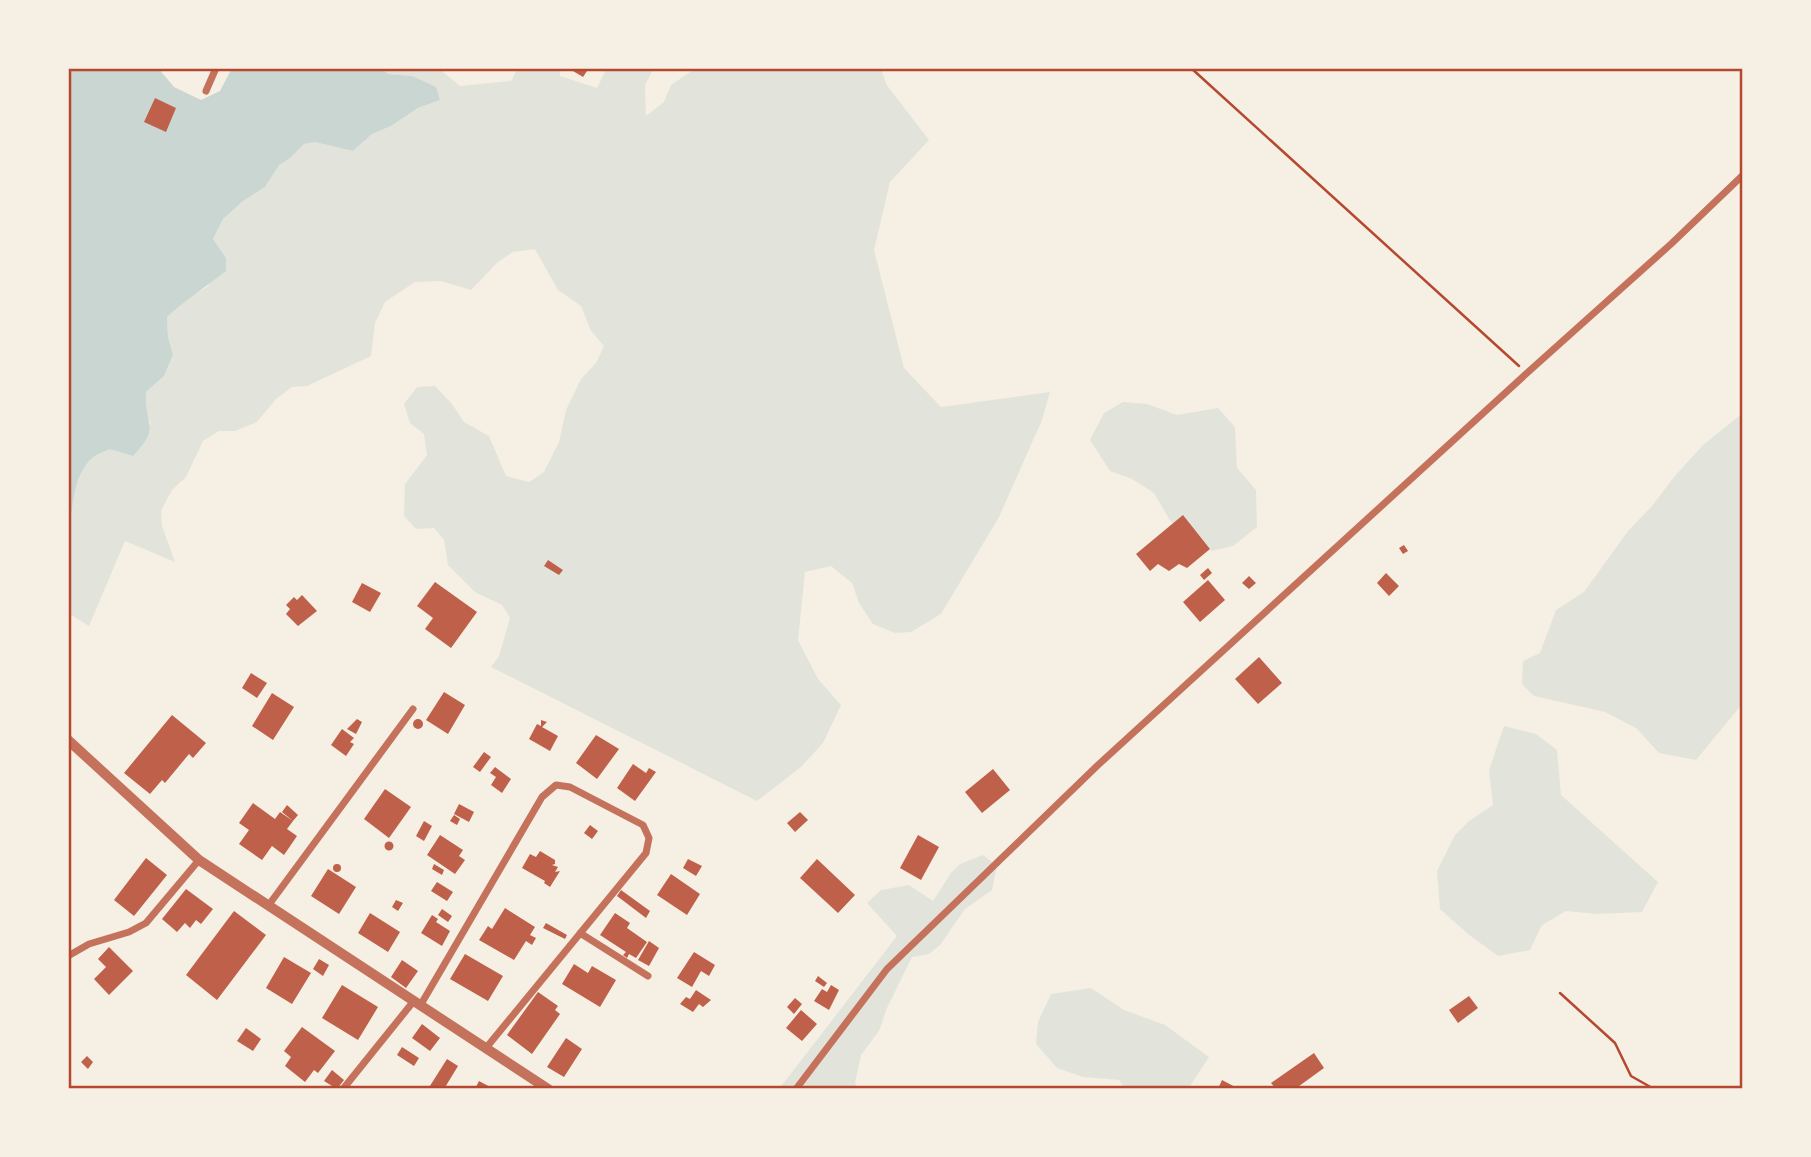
<svg xmlns="http://www.w3.org/2000/svg" width="1811" height="1157" font-family="Roboto,sans-serif">
	<style>
		.green { fill: #e2e4dc }
		.water { fill: #c9d6d2 }
		.building { fill: #bf614a }
		.lines { fill: none; stroke-linecap: round; stroke-linejoin: round }
		.path { stroke: #b5482f; stroke-width: 2.5 }
		.minor { stroke: #c5725c; stroke-width: 7 }
		.tertiary { stroke: #c5725c; stroke-width: 10 }
		.neatline { fill: none; stroke: #b5482f; stroke-width: 2.5 }
	</style>
	<rect width="100%" height="100%" fill="#f6efe4"/>
	<!-- green -->
	<path class="green" d="M381,68H438L460,86L511,81L518,68H560V76L597,88L607,68H654L645,85L646,116L664,102L671,85L696,68H881L886,84L929,140L890,182L874,250L904,368L941,407L1050,392L1042,420L999,517L941,614L911,632L895,633L873,624L859,603L852,583L831,566L805,572L798,640L818,679L841,705L823,743L801,767L757,801L491,667L499,656L510,618L502,605L475,592L448,565L444,540L434,528L416,529L404,516L405,484L427,455L424,434L410,423L404,404L417,387L435,386L452,404L464,422L489,436L506,476L529,482L544,472L559,442L566,410L581,379L596,363L604,346L591,331L581,306L558,290L535,249L513,252L498,262L471,290L441,281L415,282L385,302L375,323L371,356L307,386L292,387L276,399L257,422L235,431H219L203,441L186,477L172,490L161,511L162,526L175,562L125,541L89,626L68,613V558L73,494L81,471L92,457L110,449L151,424L145,411L146,392L164,376L173,355L168,337L167,317L186,299L207,287L226,258L213,239L223,219L243,201L265,187L279,164L290,158L304,144L315,142L353,151L372,134L391,126L418,108L440,100L412,76L388,74Z
		M1123,402L1147,404L1177,415L1218,408L1235,427L1237,468L1256,490L1257,527L1233,546L1212,551L1199,535L1180,530L1169,519L1154,493L1132,479L1110,471L1090,440L1104,413Z
		M1743,413V703L1696,760L1659,753L1636,728L1605,712L1534,696L1522,684L1523,661L1540,653L1556,610L1584,592L1628,531L1652,506L1674,477L1703,445Z
		M1504,726L1536,734L1557,750L1561,795L1658,882L1642,912L1597,914L1566,911L1542,925L1530,950L1498,956L1468,934L1440,909L1437,871L1455,835L1469,821L1493,805L1489,770Z
		M983,855L997,866L992,890L965,909L940,945L929,954L912,957L887,1008L879,1031L861,1055L855,1083L859,1089H779L897,936L867,903L881,890L909,885L933,901L951,873L960,864Z
		M1091,988L1124,1010L1165,1025L1209,1057L1188,1089H1125L1119,1080L1083,1077L1057,1068L1036,1044L1038,1022L1051,994Z"/>
	<!-- water -->
	<path class="water" d="M68,68H158L174,87L201,100L220,91L232,68H381L388,74L412,76L436,87L440,100L418,108L391,126L372,134L353,151L315,142L304,144L290,158L279,165L265,187L243,201L223,219L213,239L226,258V271C206,287 185,300 167,317L168,337L173,355L164,376L146,392C144,428 162,425 133,456L110,449C104,452 96,454 91,459C68,481 72,528 68,558Z"/>
	<!-- building -->
	<path class="building" d="M568,68H589L583,77Z
		M155,98L176,108L166,132L144,122Z
		M1183,515L1210,549L1187,568L1179,564L1169,571L1158,564L1150,571L1136,554Z
		M1404,545L1408,551L1403,554L1399,548Z
		M548,560L563,570L559,575L544,566Z
		M1208,568L1212,573L1204,580L1200,575Z
		M1386,573L1399,586L1389,596L1377,583Z
		M1249,576L1256,583L1249,589L1242,583Z
		M1208,580L1225,600L1200,622L1183,602Z
		M435,582L477,612L451,648L425,629L433,618L417,606Z
		M362,583L381,593L370,612L352,602Z
		M302,595L317,611L298,626L286,614L290,609L286,605L294,597L297,600Z
		M1259,657L1282,683L1258,704L1235,679Z
		M251,673L267,683L257,698L242,688Z
		M444,692L465,705L448,734L426,720Z
		M272,693L294,707L273,740L252,726Z
		M172,715L206,743L193,758L189,754L165,783L162,780L150,794L124,773Z
		M413 724a5 5 0 1 1 10 0a5 5 0 1 1-10 0Z
		M357,719L362,722L356,734L347,729Z
		M541,720L547,722L542,727L558,736L550,751L529,739L537,724L541,726Z
		M342,729L354,738L350,742L354,744L346,756L331,745Z
		M596,735L619,749L597,779L576,763Z
		M484,752L491,757L480,772L473,767Z
		M633,764L646,773L649,768L656,772L635,801L617,788Z
		M495,767L511,779L502,793L491,785L496,777L490,773Z
		M993,769L1010,790L982,813L965,792Z
		M385,789L411,807L389,838L364,819Z
		M253,803L275,819L280,812L293,821L287,829L297,836L284,855L272,846L262,860L239,844L249,830L239,823Z
		M459,804L474,812L469,822L454,814Z
		M287,805L298,815L293,821L282,812Z
		M800,812L808,820L795,832L787,823Z
		M454,815L460,819L457,825L450,821Z
		M424,821L432,826L424,841L416,836Z
		M590,825L598,831L592,839L584,833Z
		M440,835L463,850L459,856L465,860L455,874L427,855Z
		M918,835L939,847L921,880L900,868Z
		M384.5 846a4.5 4.5 0 1 1 9 0a4.5 4.5 0 1 1-9 0Z
		M540,851L555,860V864L552,865L558,867L555,872L560,871L550,887L544,883L545,881L522,868L530,854L536,857Z
		M146,858L167,875L134,916L114,900Z
		M688,859L702,866L696,876L683,868Z
		M817,859L855,895L838,913L800,878Z
		M333 868a4 4 0 1 1 8 0a4 4 0 1 1-8 0Z
		M434,864L444,870L442,875L432,869Z
		M328,869L356,887L339,914L311,896Z
		M671,874L700,894L687,915L657,895Z
		M437,882L453,892L447,901L431,891Z
		M186,889L213,909L201,924L196,920L190,928L185,923L177,932L162,919Z
		M621,890L650,911L646,918L617,896Z
		M396,900L403,903L398,911L392,907Z
		M505,908L535,927L530,935L536,938L532,945L526,941L514,960L479,940L488,926L492,929Z
		M442,909L452,916L448,922L438,915Z
		M234,911L266,935L217,1000L186,975Z
		M370,913L400,932L388,952L358,933Z
		M615,913L630,923L627,928L647,942L636,958L629,954L627,958L623,955L626,952L600,935Z
		M432,915L438,919L436,922L450,931L442,946L421,933Z
		M546,923L567,935L565,939L543,928Z
		M649,941L659,948L649,966L638,960Z
		M109,947L133,971L109,995L94,979L106,967L98,959Z
		M694,952L715,965L709,976L701,971L692,987L677,978Z
		M465,954L503,976L488,1001L450,979Z
		M284,957L311,973L292,1004L266,988Z
		M319,959L329,965L323,976L313,969Z
		M402,960L418,971L406,988L391,977Z
		M574,964L588,973L592,966L616,980L600,1007L562,984Z
		M818,976L827,983L824,987L815,981Z
		M342,985L378,1007L358,1040L322,1018Z
		M831,985L839,990L829,1010L814,1001L822,989L827,992Z
		M696,990L711,1000L703,1007L699,1004L693,1012L680,1004L686,997L690,999Z
		M538,992L558,1006L555,1010L560,1014L532,1054L507,1035Z
		M1469,996L1478,1008L1458,1023L1449,1010Z
		M795,998L802,1004L794,1014L787,1007Z
		M801,1010L817,1024L802,1041L786,1028Z
		M422,1024L440,1038L430,1051L412,1038Z
		M302,1027L335,1051L318,1073L314,1070L305,1082L285,1066L291,1057L284,1051Z
		M246,1028L261,1039L253,1051L237,1041Z
		M566,1038L582,1049L564,1077L547,1067Z
		M402,1047L419,1058L414,1066L397,1055Z
		M1314,1053L1324,1068L1295,1089H1276L1271,1083Z
		M87,1056L93,1062L88,1069L81,1062Z
		M447,1059L458,1066L444,1089H428Z
		M332,1070L344,1080L337,1089L324,1081Z
		M1222,1080L1239,1089H1218Z
		M479,1081L494,1089H475Z"/>
	<g class="lines">
		<!-- path -->
		<path class="path" d="M1191,68L1519,366
			M1560,993L1615,1043L1631,1076L1654,1089"/>
		<!-- minor -->
		<path class="minor" d="M206,91L216,68
			M268,906L413,709
			M580,933L648,976
			M68,956L89,944L129,932L146,923L199,860
			M420,1006L542,797L556,785L570,787L643,825L649,838L646,853L486,1048
			M343,1089L413,1002
			M796,1089L887,969L1098,765L1527,373L1671,244L1743,175"/>
		<!-- tertiary -->
		<path class="tertiary" d="M68,740L199,860L548,1089"/>
	</g>
	<!-- border -->
	<rect width="1811" height="1157" fill="none" stroke="#f6efe4" stroke-width="140"/>
	<rect x="70" y="70" width="1671" height="1017" class="neatline"/>
</svg>
